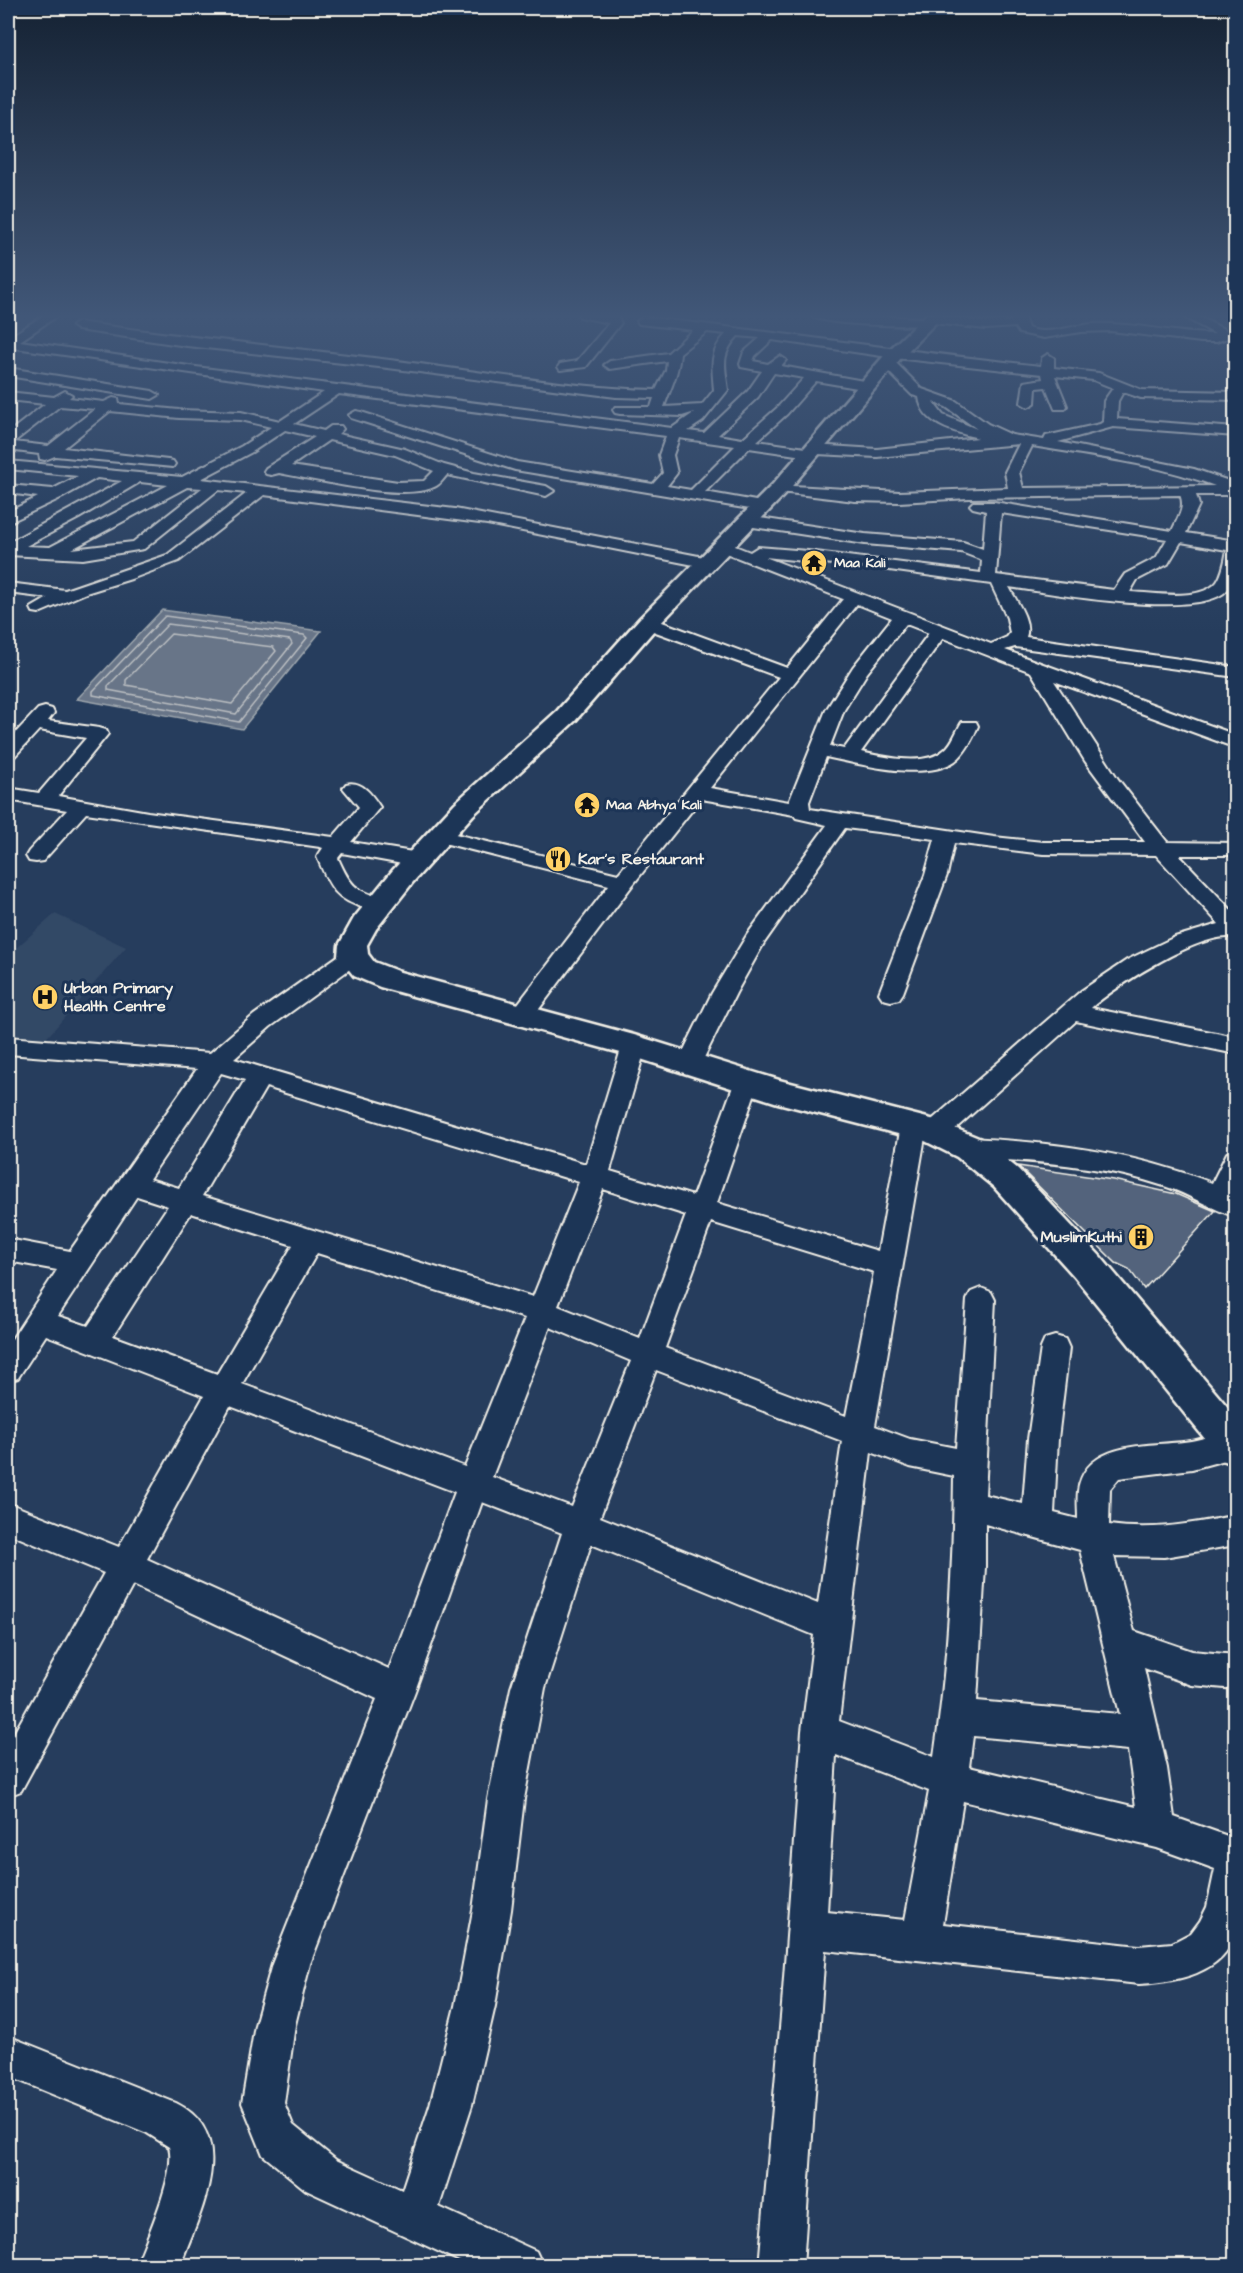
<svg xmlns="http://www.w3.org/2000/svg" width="1243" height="2273" font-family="'Architects Daughter',sans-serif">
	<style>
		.built { fill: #334966 }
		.green { fill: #40546f; stroke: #9aa2ac; stroke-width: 1.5 }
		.water { fill: #677588; stroke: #9fa7ae; stroke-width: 1.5 }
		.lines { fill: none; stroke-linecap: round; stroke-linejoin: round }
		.shore { stroke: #bcbfc2; stroke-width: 1.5 }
		.building { fill: #52647b; stroke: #f4f1e8; stroke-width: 1.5 }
		.street-casing { stroke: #f4f1e8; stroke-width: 4 }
		.secondary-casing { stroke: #f4f1e8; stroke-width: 5 }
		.street { fill: #1d3557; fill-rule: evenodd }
		.secondary { fill: #1d3557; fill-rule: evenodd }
		.labels { text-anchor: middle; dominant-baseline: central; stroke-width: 6; stroke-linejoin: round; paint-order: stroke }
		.far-poi-label { font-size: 14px; font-weight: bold; fill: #f4f1e8; stroke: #1d3557; text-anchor: start }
		.poi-label { font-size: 16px; font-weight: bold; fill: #f4f1e8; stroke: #1d3557; text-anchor: start }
	</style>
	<rect width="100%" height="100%" fill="#263d5d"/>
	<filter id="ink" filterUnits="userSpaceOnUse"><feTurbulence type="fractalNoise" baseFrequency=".0167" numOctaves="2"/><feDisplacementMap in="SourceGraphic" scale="12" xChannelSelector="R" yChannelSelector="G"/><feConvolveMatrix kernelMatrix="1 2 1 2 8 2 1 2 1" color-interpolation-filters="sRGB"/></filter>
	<g filter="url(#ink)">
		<!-- built -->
		<path class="built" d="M55,914L126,947L43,1042L8,1040V955Z"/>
		<!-- green -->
		<path class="green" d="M8,314H54L8,343Z"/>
		<!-- water -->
		<path class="water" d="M162,610L321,631L242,729L77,699Z"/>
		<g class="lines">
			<!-- shore -->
			<path class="shore" d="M165,616L304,635L307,638L239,722L93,695V691Z
				M168,624L290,640L292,644L236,714L108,690V686Z
				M171,634L273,647L276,651L232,704L126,685V680Z"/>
		</g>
		<!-- building -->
		<path class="building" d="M1018,1166L1113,1180L1176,1194L1215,1211L1144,1289L1129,1269L1116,1263Z"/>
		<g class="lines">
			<defs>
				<path id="street" d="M46,314H60L20,341L196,367L672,428L695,412L682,416L620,414L615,413L613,410L615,407H651L654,398L616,397L388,368L187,346L78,330L72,326L78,322C182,337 286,347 390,360C478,371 567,388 656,390L666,370L667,361L610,369L604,365L610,361L668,353L693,330L639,324L637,321L643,317C776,332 908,352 1041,366L1042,358L1048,354L1054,358V368L1099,373L1142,390L1236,392V400L1141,398L1123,392L1118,401L1117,419L1236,428V436L1113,427L1058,442L1194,469L1229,481L1230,486L1236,485V495H1196L1199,505L1186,533L1236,541C1236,558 1239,577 1227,590C1200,621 1050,593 1009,587C1016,601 1032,621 1026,637L1236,667V677L1015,647L1005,650L1236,735V748L1054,681L1118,779L1167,842L1236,843V855H1179L1236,915V938C1203,929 1116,986 1091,1008L1236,1037V1054L1076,1021L944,1139L935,1142L925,1137L875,1426L910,1439L956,1448L967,1300L971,1292L981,1288L991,1292L995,1300L985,1495L1023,1504L1028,1439L1041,1348L1045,1339L1055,1336L1065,1339L1069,1348L1058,1439L1054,1513L1078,1519C1078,1510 1077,1500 1078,1491C1085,1439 1153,1447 1191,1441C1205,1439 1221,1430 1236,1431V1457L1192,1469L1119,1478L1110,1489L1109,1525C1152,1531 1194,1524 1236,1515V1545L1164,1557L1114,1556L1134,1631L1192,1651L1236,1655V1689L1192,1685L1144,1668L1167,1768L1174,1817L1236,1839C1236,1861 1236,1883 1236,1905C1236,1913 1237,1924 1235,1933C1224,1974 1175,1982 1139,1984L825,1950L803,2266H759L782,2005L802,1731L814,1635L591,1544L545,1688L524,1799L511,1910L495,2006L472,2105L439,2207L536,2251L543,2266H470L306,2190L263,2155L242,2103L255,2025L272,1964L377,1699L133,1585L21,1791L8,1796V1744L104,1573L8,1533V1503L119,1547L204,1396L46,1335L18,1378L8,1381V1345L57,1270L8,1261V1239L70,1251L197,1069L8,1054V1037L210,1053L254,1015L345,951L353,948L361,951L364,956L361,961L270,1027L234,1059L586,1164L622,1046L626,1040L634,1037L642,1040L646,1046L610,1171L693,1196L735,1081L738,1075L747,1072L756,1075L759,1081L717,1203L878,1251L901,1126L905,1119L914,1117L923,1119L926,1125L1081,991L1127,960L1175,937L1219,924L1156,855L1043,854L954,843L947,875L903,993L899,999L891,1001L883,999L879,993L925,875L935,839L845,828L764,943L736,993L698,1070L689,1073L680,1070L677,1064L712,993L747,935L827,825L796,818L794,815L701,799L631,887L530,1021L522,1023L514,1021L510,1015L514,1009L609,885L432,840L429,836L432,832L439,830L618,874L779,677L642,627L639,623L642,619H654L787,668L843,599L718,550L716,547L718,544H730L750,552L758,547L808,551L981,573L982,560L961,552L865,544L747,526L739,521L742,518L747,516L865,534L963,542L983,549L986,511L973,508L970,505L973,502H994L1172,531C1177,519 1186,507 1180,495L969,498L899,502L855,501L780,492L773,488L775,485L899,492L1008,488L1005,472L1019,444L877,457L817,454L810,457L749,448L705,492L767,503L770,506L767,509L762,511L515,470L351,418L349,415L356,411L361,412L517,462L653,484L663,473L659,455L666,436L339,394L294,424L324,431L331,426H341L343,429L338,434L405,449L444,465L474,473L546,486L554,491L546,496L447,475C443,479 440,485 434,487C403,502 314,479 279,473L271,475L266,474L264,471L266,468L315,437L285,430L252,452L201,479L455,509L709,558L717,563L709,568L487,524L264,495L179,561L131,579L86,593L39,613L33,612L31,608L48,598L8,593V583L65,590L167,555L247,493L218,490L144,549L83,559L8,555V543L122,481L97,478L63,497L8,523V512L38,497L8,493V485L53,489L78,476L8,469V461L182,477L242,446L271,427L241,420L179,418L110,411L64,448L168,460L173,461L175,464L173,467L55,456L45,460L40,459L39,454L8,450V433L45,404L8,400V392L54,397L65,391L72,395L69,398L104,402L113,398L118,399L119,404L179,410L241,412L280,421L324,392L8,347V338ZM707,332L726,334C709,352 712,367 714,390L702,405L664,407C670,389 679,373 680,353ZM738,336L760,338L744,352L740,364L741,367L762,371L748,391L704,433L688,431L703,421L728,390C725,366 720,355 738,336ZM772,340L895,358L1042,374L1043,379L1024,382L1021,403L1028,407L1035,403L1036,388L1046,387L1055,409H1065L1067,406L1055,376L1093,380L1113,388L1104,401L1103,422L1100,424L1046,436L1044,440L1012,435L988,424L956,401L922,389L893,360H883L882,363L883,366L912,395L919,397C922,425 956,432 978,438L877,449L813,445L806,448L757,441L787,414L816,381L869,390L876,386L869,382L781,366L786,360L780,356L768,364L753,361L755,356ZM774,373L804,378L777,408L742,439L718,435L758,397ZM933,402L946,407L977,429L943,415ZM60,406L95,409L48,446L14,442ZM679,438L735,446L691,490L667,486L677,473L673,455ZM329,440L395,455L434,471L424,481L398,482L291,466ZM1032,446C1093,456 1157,464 1215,486L1023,488L1019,472ZM140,482L168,485L50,547L26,546L79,518ZM187,487L202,488L133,542L72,549ZM1001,513L1167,539L1156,558L1125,574L1114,590L996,575ZM1181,542L1227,550C1225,561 1223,573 1217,582C1201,602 1153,593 1130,592L1137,580L1168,564ZM765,557L882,569L991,584L1007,618L1010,633L1007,637L991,644ZM857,604L892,618L853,667L826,710L789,802L710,788ZM906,624L929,633L844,749L830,746L844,710L867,673ZM943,638L1031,672L1085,761L1145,842H1043L994,837L810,809L809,802L826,757C860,764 924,782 955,761C966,753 973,738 978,726L976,722H962C956,731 953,743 944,750C925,767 884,757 861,752ZM221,1073L245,1080L179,1188L149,1179ZM266,1087L579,1182L533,1297L202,1196ZM603,1189L686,1215L640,1339L558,1306ZM137,1196L168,1206L88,1326L58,1316ZM191,1213L293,1245L217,1374L113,1336ZM711,1222L874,1272L846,1416L665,1348ZM317,1253L525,1318L465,1467L242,1384ZM550,1327L631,1361L572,1507L492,1477ZM656,1370L842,1441L818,1604L600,1517ZM230,1406L455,1492L389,1669L147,1559ZM871,1452L910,1467L954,1476C953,1570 948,1664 934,1757L839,1721ZM482,1502L562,1533L511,1688L488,1799L473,1910L455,2006L430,2105L402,2190L336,2160L293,2125L284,2103L295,2025L310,1964L415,1691ZM985,1524L1080,1550L1120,1714L977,1701L985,1567ZM973,1736L1128,1750L1136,1807L969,1767ZM836,1755L929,1791L905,1920L827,1912ZM963,1801L1157,1848L1215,1869L1207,1907L1200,1921L1191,1933L1172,1943L1139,1946L943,1924Z
					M578,314L613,315L617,316L621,323L586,367L560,370L558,367L560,364L577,361L609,323L580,317Z
					M808,314L925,318L931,315L986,322L1012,321L1011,314H1023L1028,328C1047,336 1072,325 1093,324C1134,322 1174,334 1215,334L1178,314H1193L1226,330L1236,327V335L1216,342H1201L1111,331L1081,332L1044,338L1019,333L1015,327L986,329L933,323L927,326C904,325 823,327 808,314Z
					M8,368L152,391L159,395L152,399L8,376Z
					M45,707L52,709L54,713L48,721L99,728L106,730L108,734L58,796L148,812L333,837L359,807L343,788L346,784C362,780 372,795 380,807L351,842L419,853L426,855L430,860L426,865L419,867L342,853L338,858C351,888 356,891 389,900L392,905L389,910C380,912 374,910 366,908C334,900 329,885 317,857L323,848L320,847L86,813L43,861L36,862L29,861L26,856L29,851L67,810L8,800V788L39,793L86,738L39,730L15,756L8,758V741L38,709Z
					M969,1138C1053,1142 1133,1152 1212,1183L1227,1153L1236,1150V1217C1211,1209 1189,1194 1164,1186C1101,1165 1035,1161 969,1158L960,1155L956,1148L960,1141Z
					M8,2036L176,2103C242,2136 199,2214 180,2266H136C146,2240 177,2172 169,2147L147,2133L8,2076Z"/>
				<path id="secondary" d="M927,314H944L901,358L787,492L656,628L575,721L473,815L413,882L376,929L367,945L368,954L374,962L400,972L634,1035L779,1080L935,1120L981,1139L1018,1169L1100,1256L1236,1417V1465L1222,1460L1074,1276L994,1187L957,1157L925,1141L778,1103L628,1055L380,987L354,976L338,956L339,945L354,918L393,870L455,803L557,711L640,618L773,484L889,350Z"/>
			</defs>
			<!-- street casing -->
			<use href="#street" class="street-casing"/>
			<!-- secondary casing -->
			<use href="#secondary" class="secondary-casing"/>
			<!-- street -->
			<use href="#street" class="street"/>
			<!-- secondary -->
			<use href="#secondary" class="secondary"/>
		</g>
	</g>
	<!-- sky -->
	<linearGradient id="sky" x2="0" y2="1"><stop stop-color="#152233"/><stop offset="0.5" stop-color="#415778"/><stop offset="1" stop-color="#415778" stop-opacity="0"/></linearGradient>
	<rect width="1243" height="632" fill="url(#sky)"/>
	<!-- icons -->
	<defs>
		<symbol id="temple-disc" viewBox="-11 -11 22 22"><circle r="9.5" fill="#ffd166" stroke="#1d3557"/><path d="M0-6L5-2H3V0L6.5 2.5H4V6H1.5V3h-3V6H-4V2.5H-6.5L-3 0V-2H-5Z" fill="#111"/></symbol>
		<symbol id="restaurant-disc" viewBox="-11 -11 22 22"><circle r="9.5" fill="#ffd166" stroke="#1d3557"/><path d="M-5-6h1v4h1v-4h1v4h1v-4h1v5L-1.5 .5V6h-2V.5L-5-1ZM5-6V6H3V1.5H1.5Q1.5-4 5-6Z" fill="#111"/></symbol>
		<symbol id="hospital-disc" viewBox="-11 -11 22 22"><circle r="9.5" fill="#ffd166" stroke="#1d3557"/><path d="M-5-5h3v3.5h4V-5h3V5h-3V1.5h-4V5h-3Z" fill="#111"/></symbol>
		<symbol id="building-disc" viewBox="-11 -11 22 22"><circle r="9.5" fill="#ffd166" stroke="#1d3557"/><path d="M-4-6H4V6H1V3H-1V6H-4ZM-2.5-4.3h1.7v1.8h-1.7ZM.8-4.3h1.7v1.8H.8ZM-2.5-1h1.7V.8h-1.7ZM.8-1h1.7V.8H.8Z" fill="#111"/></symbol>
	</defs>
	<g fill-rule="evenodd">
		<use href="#temple-disc" x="799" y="548" width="30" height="30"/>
		<use href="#temple-disc" x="572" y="790" width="30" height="30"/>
		<use href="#restaurant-disc" x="543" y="844" width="30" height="30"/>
		<use href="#hospital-disc" x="30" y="982" width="30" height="30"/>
		<use href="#building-disc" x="1126" y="1222" width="30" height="30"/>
	</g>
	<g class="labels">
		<!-- far-poi labels -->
		<g class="far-poi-label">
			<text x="834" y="563">Maa Kali</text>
			<text x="606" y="805">Maa Abhya Kali</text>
		</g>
		<!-- poi labels -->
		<g class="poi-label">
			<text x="578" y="859">Kar's Restaurant</text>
			<text x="64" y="988">Urban Primary<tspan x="64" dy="18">Health Centre</tspan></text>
			<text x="1122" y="1237" text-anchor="end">MuslimKuthi</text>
		</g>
	</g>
	<!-- margin -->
	<rect width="1243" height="2273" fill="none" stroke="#1d3557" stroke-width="30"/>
	<rect x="15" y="15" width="1213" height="2243" fill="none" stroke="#f4f1e8" stroke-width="2" filter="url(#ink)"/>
</svg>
